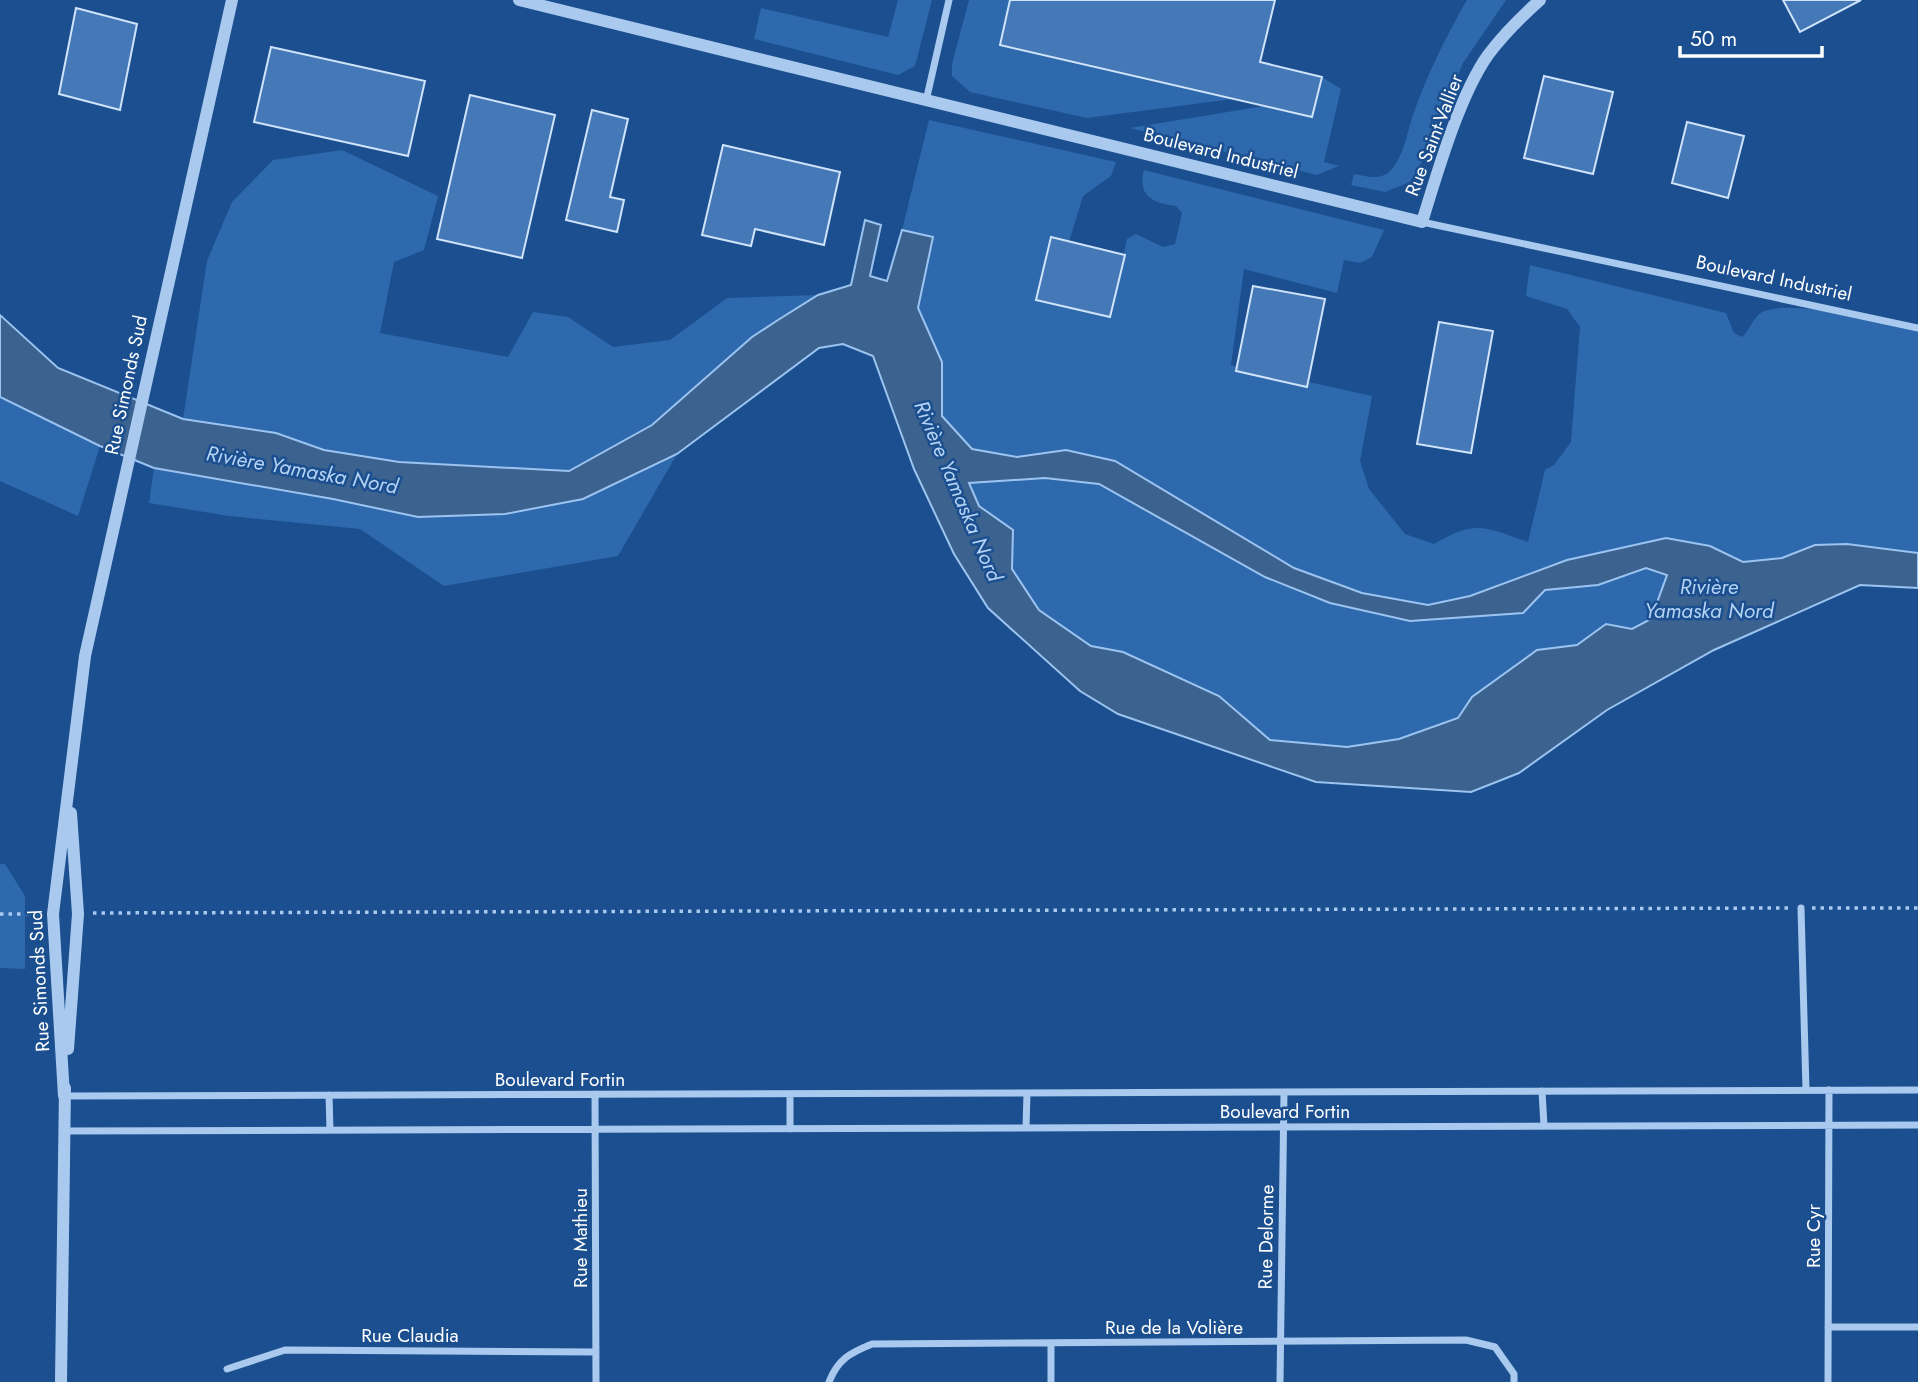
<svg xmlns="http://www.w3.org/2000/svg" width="1918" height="1382" font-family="Jost,sans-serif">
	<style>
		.green { fill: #2e69ad }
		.water { fill: #3c6290; stroke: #9cc4f0; stroke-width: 2; fill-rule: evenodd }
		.building { fill: #4478b7; stroke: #cfe3fa; stroke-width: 2 }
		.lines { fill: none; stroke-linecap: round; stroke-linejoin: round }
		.path { stroke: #a9c9ee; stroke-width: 3.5; stroke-dasharray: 3.5 5; stroke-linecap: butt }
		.minor { stroke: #a9c9ee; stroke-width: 7 }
		.tertiary { stroke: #a9c9ee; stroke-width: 12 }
		.labels { text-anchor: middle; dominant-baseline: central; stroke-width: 5; stroke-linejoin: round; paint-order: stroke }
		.street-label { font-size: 19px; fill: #fff; stroke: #1b4f8f }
		.water-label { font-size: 21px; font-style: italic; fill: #b5d3f5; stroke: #1b4f8f }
	</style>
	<rect width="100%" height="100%" fill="#1b4f8f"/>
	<!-- green -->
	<path class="green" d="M898,0H932L915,66L898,75L754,39L761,8L888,37Z
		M969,0H1010L1000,45L1233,99L1087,118L970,92L952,76V64Z
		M1467,0H1506L1463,63L1423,160L1410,182L1385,192L1351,185L1354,174C1367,176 1379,181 1390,171C1405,155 1407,131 1414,112C1428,73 1446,36 1467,0Z
		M1322,77L1341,89L1324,162L1339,166L1317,175L1130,128L1264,106L1312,117Z
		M929,120L1116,162L1111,176L1083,196L1069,242L1050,238L1036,300L1110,317L1127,239L1136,234L1163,247L1175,244L1182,213L1176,206C1153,203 1137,196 1144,170L1384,230L1372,257L1360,263L1344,260L1337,293L1244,269L1231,365L1372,396L1360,461L1369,489L1405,534L1434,544C1476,519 1485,527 1528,542L1545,470L1554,465L1571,442L1580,327L1567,309L1526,296L1530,265L1726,313L1734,333L1742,337C1749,331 1754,316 1762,312C1794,298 1883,323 1918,331V553L1847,544L1815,545L1782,558L1743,562L1710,546L1666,538L1567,560L1470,596L1428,605L1362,593L1294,568L1115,461L1066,450L1017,457L972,449L942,416V362L918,308L933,237L902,230Z
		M342,150L438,196L424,250L394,262L380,333L508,357L533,312L568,317L613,347L670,340L727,298L818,295L752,337L652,425L569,471L399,462L324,450L276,433L183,419L207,261L232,202L273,160Z
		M0,397L100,446L78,516L0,481Z
		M677,454L618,556L444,586L360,529L229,516L149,503L154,468L333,499L418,517L583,499Z
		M1045,478L1099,484L1265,577L1330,603L1410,621L1523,613L1545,590L1598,585L1646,568L1667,575L1652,619L1632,629L1606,624L1577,645L1537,650L1472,697L1458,718L1399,739L1347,747L1269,740L1219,696L1123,652L1091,646L1039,610L1012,569V530L978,506L969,482Z
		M0,864H5L25,896V969L0,968Z"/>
	<!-- water -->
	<path class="water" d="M865,220L881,225L870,276L887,281L902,230L933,237L918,308L942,362V416L972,449L1017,457L1066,450L1115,461L1294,568L1362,593L1428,605L1470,596L1567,560L1666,538L1710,546L1743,562L1782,558L1815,545L1847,544L1918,553V588L1860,585L1714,650L1607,710L1519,773L1471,792L1316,782L1118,714L1080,691L988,608L954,554L914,469L873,356L843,344L819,348L677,454L583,499L505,514L418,517L333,499L154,468L100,446L0,397V315L58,368L183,419L276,433L324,450L399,462L569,471L652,425L752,337L778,320L818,295L851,285ZM1045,478L1099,484L1265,577L1330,603L1410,621L1523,613L1545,590L1598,585L1646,568L1667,575L1651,619L1632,629L1606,624L1577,645L1537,650L1472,697L1458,718L1399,739L1347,747L1270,740L1219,696L1123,652L1091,646L1039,610L1012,569L1013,530L979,506L969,483Z"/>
	<!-- building -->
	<path class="building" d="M1010,0H1275L1260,62L1322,77L1312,117L1000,45Z
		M1783,0H1861L1800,32Z
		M76,8L137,24L120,110L59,94Z
		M271,47L425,81L408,156L254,122Z
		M1544,76L1613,92L1593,174L1524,158Z
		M470,95L555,115L522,258L437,239Z
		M592,110L628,119L610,197L624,200L617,232L566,220Z
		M1687,122L1744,136L1728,198L1672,183Z
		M723,145L840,172L824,245L755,229L751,246L702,235Z
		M1051,237L1125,255L1110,317L1036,300Z
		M1253,286L1325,299L1307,387L1236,371Z
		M1439,322L1493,331L1471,453L1417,444Z"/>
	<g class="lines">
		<!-- path -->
		<path class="path" d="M1812,908H1918
			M93,913L1790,908
			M0,914H40"/>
		<!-- minor -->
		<path class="minor" d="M926,101L949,0
			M1422,222L1918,328
			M1801,908L1806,1090
			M1542,1091L1544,1126
			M595,1094L596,1382
			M329,1095L330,1130
			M64,1096L1918,1090
			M1026,1128L1027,1093
			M790,1129V1094
			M64,1131L1918,1125
			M1828,1327H1918
			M227,1369L285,1350L596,1352
			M829,1382C838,1359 850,1353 872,1344L1466,1340L1495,1347L1514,1374V1382
			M1051,1382V1343
			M1280,1382L1284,1092
			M1828,1382L1829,1090"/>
		<!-- tertiary -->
		<path class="tertiary" d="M519,0L1422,222C1437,174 1459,96 1488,55C1503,35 1521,17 1540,0
			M68,1049L78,914L71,813
			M64,1096L53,914L85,656L232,0
			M61,1382L65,1088"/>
	</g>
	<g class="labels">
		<!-- street labels -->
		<g class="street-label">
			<text transform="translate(1434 135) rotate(-69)">Rue Saint-Vallier</text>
			<text transform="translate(1221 153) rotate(14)">Boulevard Industriel</text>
			<text transform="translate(1774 278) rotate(12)">Boulevard Industriel</text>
			<text transform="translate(126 385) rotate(-78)">Rue Simonds Sud</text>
			<text transform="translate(39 981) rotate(-93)">Rue Simonds Sud</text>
			<text x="560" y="1079">Boulevard Fortin</text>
			<text x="1285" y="1111">Boulevard Fortin</text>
			<text transform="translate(1813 1236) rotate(-90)">Rue Cyr</text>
			<text transform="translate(1266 1237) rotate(-89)">Rue Delorme</text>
			<text transform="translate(580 1238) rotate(-90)">Rue Mathieu</text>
			<text x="1174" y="1327">Rue de la Volière</text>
			<text x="410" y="1335">Rue Claudia</text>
		</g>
		<!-- water labels -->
		<g class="water-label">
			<text transform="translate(302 470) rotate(10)">Rivière Yamaska Nord</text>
			<text transform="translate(958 491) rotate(67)">Rivière Yamaska Nord</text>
			<text x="1709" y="587">Rivière<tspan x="1709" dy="24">Yamaska Nord</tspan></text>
		</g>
	</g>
	<!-- scale -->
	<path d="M1680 46v10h142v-10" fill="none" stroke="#ffffff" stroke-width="3.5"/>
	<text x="1690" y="46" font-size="21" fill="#ffffff" stroke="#1b4f8f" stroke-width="5" paint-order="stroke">50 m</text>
</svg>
